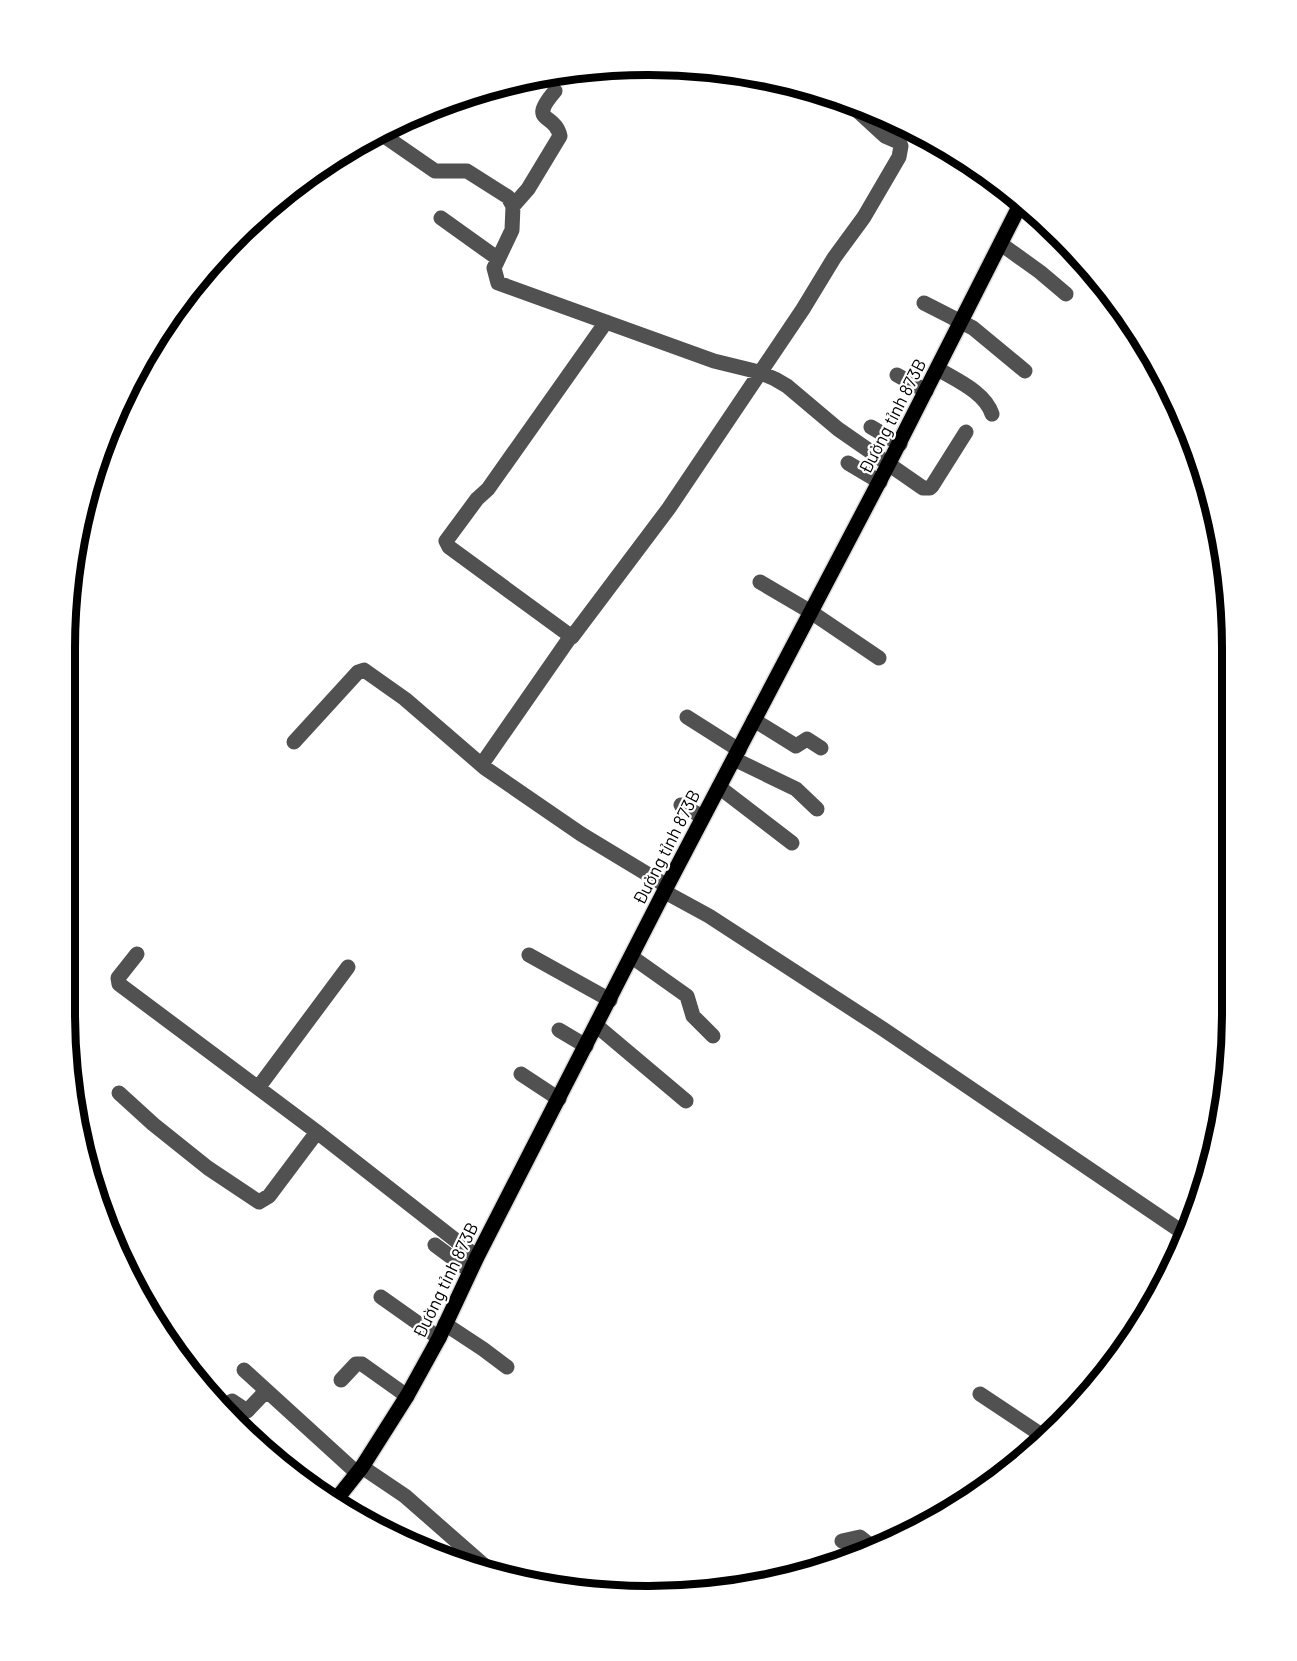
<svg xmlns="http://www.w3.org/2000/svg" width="1297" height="1661" font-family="Barlow,sans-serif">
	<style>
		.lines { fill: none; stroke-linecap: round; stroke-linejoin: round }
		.major-casing { stroke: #dbdbdb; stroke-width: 18 }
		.minor { stroke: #515151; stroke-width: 15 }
		.major { stroke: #000; stroke-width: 15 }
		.labels { text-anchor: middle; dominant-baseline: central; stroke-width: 4.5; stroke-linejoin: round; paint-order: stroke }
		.street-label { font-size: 18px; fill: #000; stroke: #fff }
		.rim { fill: none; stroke: #000; stroke-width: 8 }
	</style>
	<rect width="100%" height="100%" fill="#fff"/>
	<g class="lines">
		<defs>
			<path id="major" d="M335,1501L362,1467L407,1396L439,1338L477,1257L667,886L889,463L1021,203"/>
		</defs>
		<!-- major casing -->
		<use href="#major" class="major-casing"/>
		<!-- minor -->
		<path class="minor" d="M380,133L435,171H467L508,197L513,206L512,230L494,268L498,283L714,361L759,372L775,379L787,386L838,429L923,488H930L932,486L966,432
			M513,206L528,189L560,136C555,112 527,124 555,91
			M441,218L497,258
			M1001,244L1040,272L1066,294
			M924,303L973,328L1025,371
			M606,322L488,489L477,499L446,541L449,547L572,637L669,508L803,309L834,258L864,217L899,157L901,146L899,142L885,136L848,102
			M938,369C956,380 985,392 992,414
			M897,375L926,391
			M871,427L900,444
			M848,463L880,482
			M760,582L811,612L879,658
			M687,717L739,750
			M754,720L796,746L807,739L821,748
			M294,742L358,672L364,670L405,699L485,768L581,834L667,886
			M734,759L796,789L817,809
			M482,764L571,636
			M719,787L792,843
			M681,805L703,817
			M665,892L709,916L883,1029L1188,1236
			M137,954L118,978L119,984L317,1132L477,1257
			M529,955L610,1000
			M632,957L687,996L693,1016L713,1036
			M597,1026L686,1101
			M559,1030L586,1046
			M521,1074L559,1099
			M258,1088L348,967
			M119,1093L153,1124L208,1168L259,1202L269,1196L317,1132
			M435,1245L470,1271
			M381,1297L439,1338
			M445,1324L483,1349L507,1367
			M244,1370L357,1473
			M341,1380L356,1364H362L407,1396
			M980,1394L1046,1438
			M232,1401L247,1411L266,1391
			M362,1467L405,1496L495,1575
			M842,1541L860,1537L870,1545"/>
		<!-- major -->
		<use href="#major" class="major"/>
	</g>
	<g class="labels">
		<!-- street labels -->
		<g class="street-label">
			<text transform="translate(892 416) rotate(-63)">Đường tỉnh 873B</text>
			<text transform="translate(666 847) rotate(-63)">Đường tỉnh 873B</text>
			<text transform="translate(445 1280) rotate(-64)">Đường tỉnh 873B</text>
		</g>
	</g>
	<!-- crop -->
	<path d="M0 0H1297V1661H0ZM648 75H649A573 573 0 0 1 1222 648V1013A573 573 0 0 1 649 1586H648A573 573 0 0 1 75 1013V648A573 573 0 0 1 648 75Z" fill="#fff" fill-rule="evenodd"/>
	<path class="rim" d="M648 75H649A573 573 0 0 1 1222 648V1013A573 573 0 0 1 649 1586H648A573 573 0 0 1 75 1013V648A573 573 0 0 1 648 75Z"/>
</svg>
